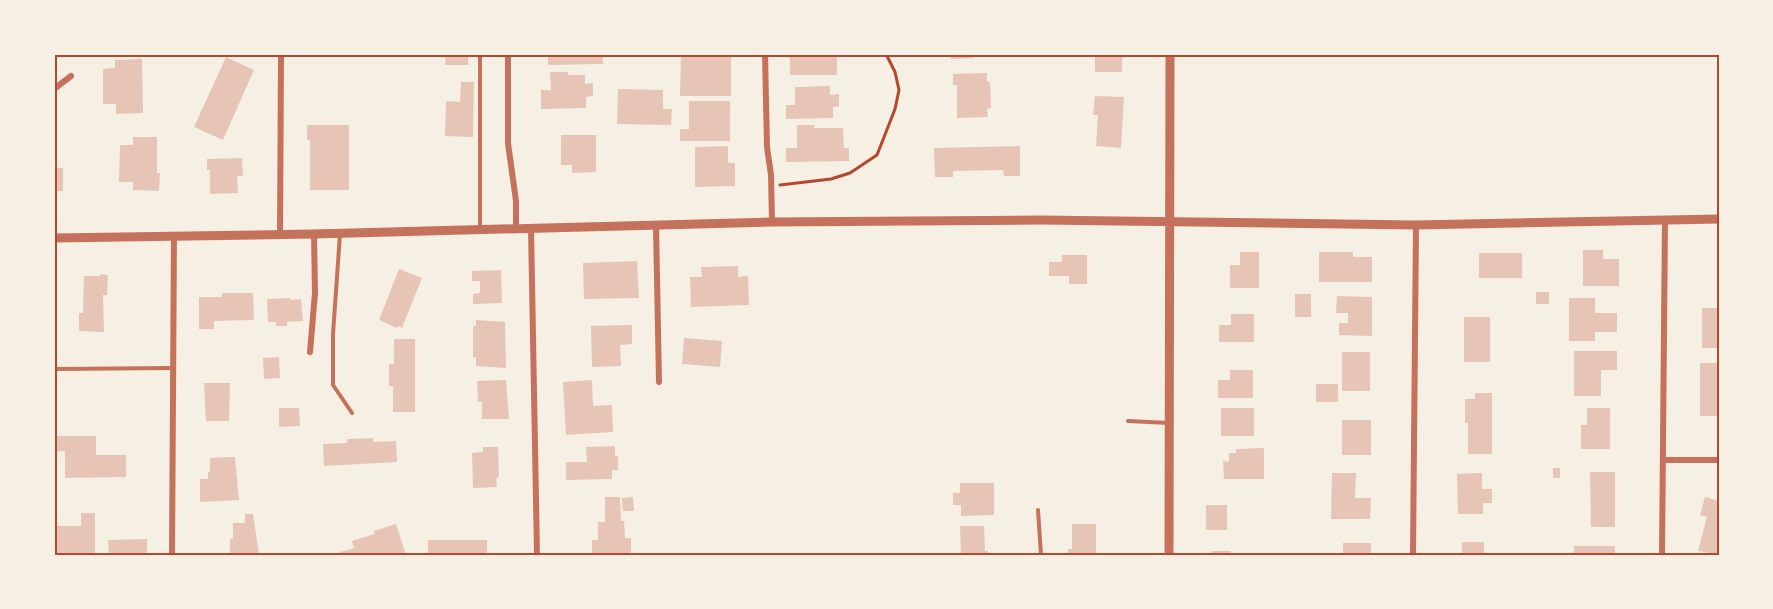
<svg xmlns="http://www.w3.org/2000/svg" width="1773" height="609" font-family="'Source Sans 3',sans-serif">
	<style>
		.building { fill: #e6c5b7 }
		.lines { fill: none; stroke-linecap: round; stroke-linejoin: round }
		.path { stroke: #b5482f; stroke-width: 3 }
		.service { stroke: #c5725c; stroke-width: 4 }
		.minor { stroke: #c5725c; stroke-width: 6 }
		.tertiary { stroke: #c5725c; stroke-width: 9 }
		.neatline { fill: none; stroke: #b5482f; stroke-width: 2 }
	</style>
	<rect width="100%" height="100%" fill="#f6efe4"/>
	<!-- building -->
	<path class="building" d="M446,54H468V65H445Z
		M548,54H602L603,64L548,65Z
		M794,54H837V75H790V56H794Z
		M951,54H974V58L951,59Z
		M1095,54H1122V72H1095Z
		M226,57L254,70L223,140L194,127Z
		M681,57H731V96H680Z
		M142,59L143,113L116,114V104H103V69L115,68V60Z
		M550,72H568V75H585V84L593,83V96L586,97V108L541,109V90H551Z
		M987,73V82H990L991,108L987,109L988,117L957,118V85H953V74Z
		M461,82H474L473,137L445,136L446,101L460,102Z
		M830,86V95L839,94V106L833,107V118L786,119V105H795V87Z
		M618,89L663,90V109H672L671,125L617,124Z
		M1095,96L1124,97L1121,148L1096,146L1098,115H1093Z
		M689,101H730V141H680V129H689Z
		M307,125H349V190H310V140H307Z
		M797,125H814V128H843L844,148H849V161L786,162V148H797Z
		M561,135H596V172L572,173V165H561Z
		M133,137H157V173H160L159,191L133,190V182H119L120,145H133Z
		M728,146V163H735V186L695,187V147Z
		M1020,146V176H1004L1003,170L953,171V177H935L934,148Z
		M242,158L243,176H237L238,193L210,194V170H207V159Z
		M54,168H63V191H54Z
		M1583,250H1603V259H1619V286H1583Z
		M1240,252H1259V288H1230V265H1240Z
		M1319,252H1353V257H1372V282H1319Z
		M1479,253H1522V278H1479Z
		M1062,255H1087V284H1069V276H1049V262H1062Z
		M637,261L639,298L584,299L583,263Z
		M738,266V277L748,276L749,305L691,307L690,277H702L701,267Z
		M399,269L422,278L402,328L399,326L397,328L379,320Z
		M501,270L502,303L473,304V294L480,293V281H472V271Z
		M100,274L108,275L107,295H103L104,332L79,331V313H83L84,276H100Z
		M1536,292H1549V304H1536Z
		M222,293H253L254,320L214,321V329H199V297H222Z
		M1295,294H1311V317H1295Z
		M1337,296L1372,297V336L1339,335V323H1348V313H1336Z
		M290,298V300L301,299L303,321L287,322V326H276V322H268L267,299Z
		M1569,298H1595V313H1617V332H1595V341H1569Z
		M1702,308H1719V348H1702Z
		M1231,314H1254V342H1219V325H1231Z
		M1464,317H1490V362H1464Z
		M476,320L505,322L506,368L476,366V357H473V326H476Z
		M632,325V344L620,345L621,366L592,367L591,326Z
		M684,338L722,341L720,367L682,364Z
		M394,339H415V412H393V386H389V364H394Z
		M1574,351H1617V370H1601V396H1574Z
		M1342,352H1370V391H1342Z
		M279,357L280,378L264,379L263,358Z
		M1700,363H1719V416H1700Z
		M1230,370H1253V398H1218V380H1230Z
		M506,380L509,419H482V402H478L477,381Z
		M592,380L593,406L612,405L613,432L566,435L563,382Z
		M204,383H230L229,421H206Z
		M1316,384H1338V402H1316Z
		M1475,393H1492V454H1468V423H1465V399H1475Z
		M279,408H299L300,426L279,427Z
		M1221,408H1254V436H1221Z
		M1587,408H1610V449H1581V425H1587Z
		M1342,420H1371V455H1342Z
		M54,436H96V455H126V477L65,478V451H55Z
		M373,438V442L396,441L397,462L324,466L323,444L347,443V439Z
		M615,446V456H618V470H612V479L566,480V462H587L586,447Z
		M483,447H498L499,476L496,479L497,487L473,488L472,453L483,452Z
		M1264,448V479H1224L1223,461L1229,462V453H1236V449Z
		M235,457L239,500L200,502V479H208V472L210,471V458Z
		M1553,468H1560V478H1553Z
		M1590,472H1615V527H1591Z
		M1332,473H1356L1355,498H1371L1370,519H1331Z
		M1482,473V489H1492V503H1483V514H1458L1457,474Z
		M960,483H994V515L961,516V505H953V493H960Z
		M605,497H620L621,521H624L625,538H631V555H592V540H598V522H605Z
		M633,497L634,511H623L622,498Z
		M1705,497L1719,501V555L1698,551L1707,517L1700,515Z
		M1206,505H1227V530H1206Z
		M81,513H95V555H54V526H81Z
		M245,514H253L259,555H230V539H233V523H245Z
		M396,524L406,555H331L354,548L352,541L375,534L374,531Z
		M1072,524H1096V555H1068V549H1072Z
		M960,526H984L985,551H988V555H961Z
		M147,539V555H109L108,540Z
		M428,540H487V555H428Z
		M1462,542H1484V555H1462Z
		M1343,543H1371V555H1343Z
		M1574,546H1615V555H1574Z
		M1212,551H1231V555H1212Z"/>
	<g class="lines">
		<!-- path -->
		<path class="path" d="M780,185L831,179L850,173L877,155L895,109L899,90L895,72L886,54"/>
		<!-- service -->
		<path class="service" d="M480,54V229
			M340,234L333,334V385L352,413
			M54,369L173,368
			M1128,421L1169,423
			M1038,510L1041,555"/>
		<!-- minor -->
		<path class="minor" d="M508,54V143L516,201V228
			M765,54L767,147L771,175L772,222
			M54,89L71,76
			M656,225L659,382
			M531,227L537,555
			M280,234L281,54
			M310,352L315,293L314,234
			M1664,460H1719
			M172,555L174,235
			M1413,555L1416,225
			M1662,555L1665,219"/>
		<!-- tertiary -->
		<path class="tertiary" d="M54,238L314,234L772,222L1041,220L1416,225L1719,219
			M1169,555L1170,54"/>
	</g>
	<!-- border -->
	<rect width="1773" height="609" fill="none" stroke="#f6efe4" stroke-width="111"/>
	<rect x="56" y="56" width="1662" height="498" class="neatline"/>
</svg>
